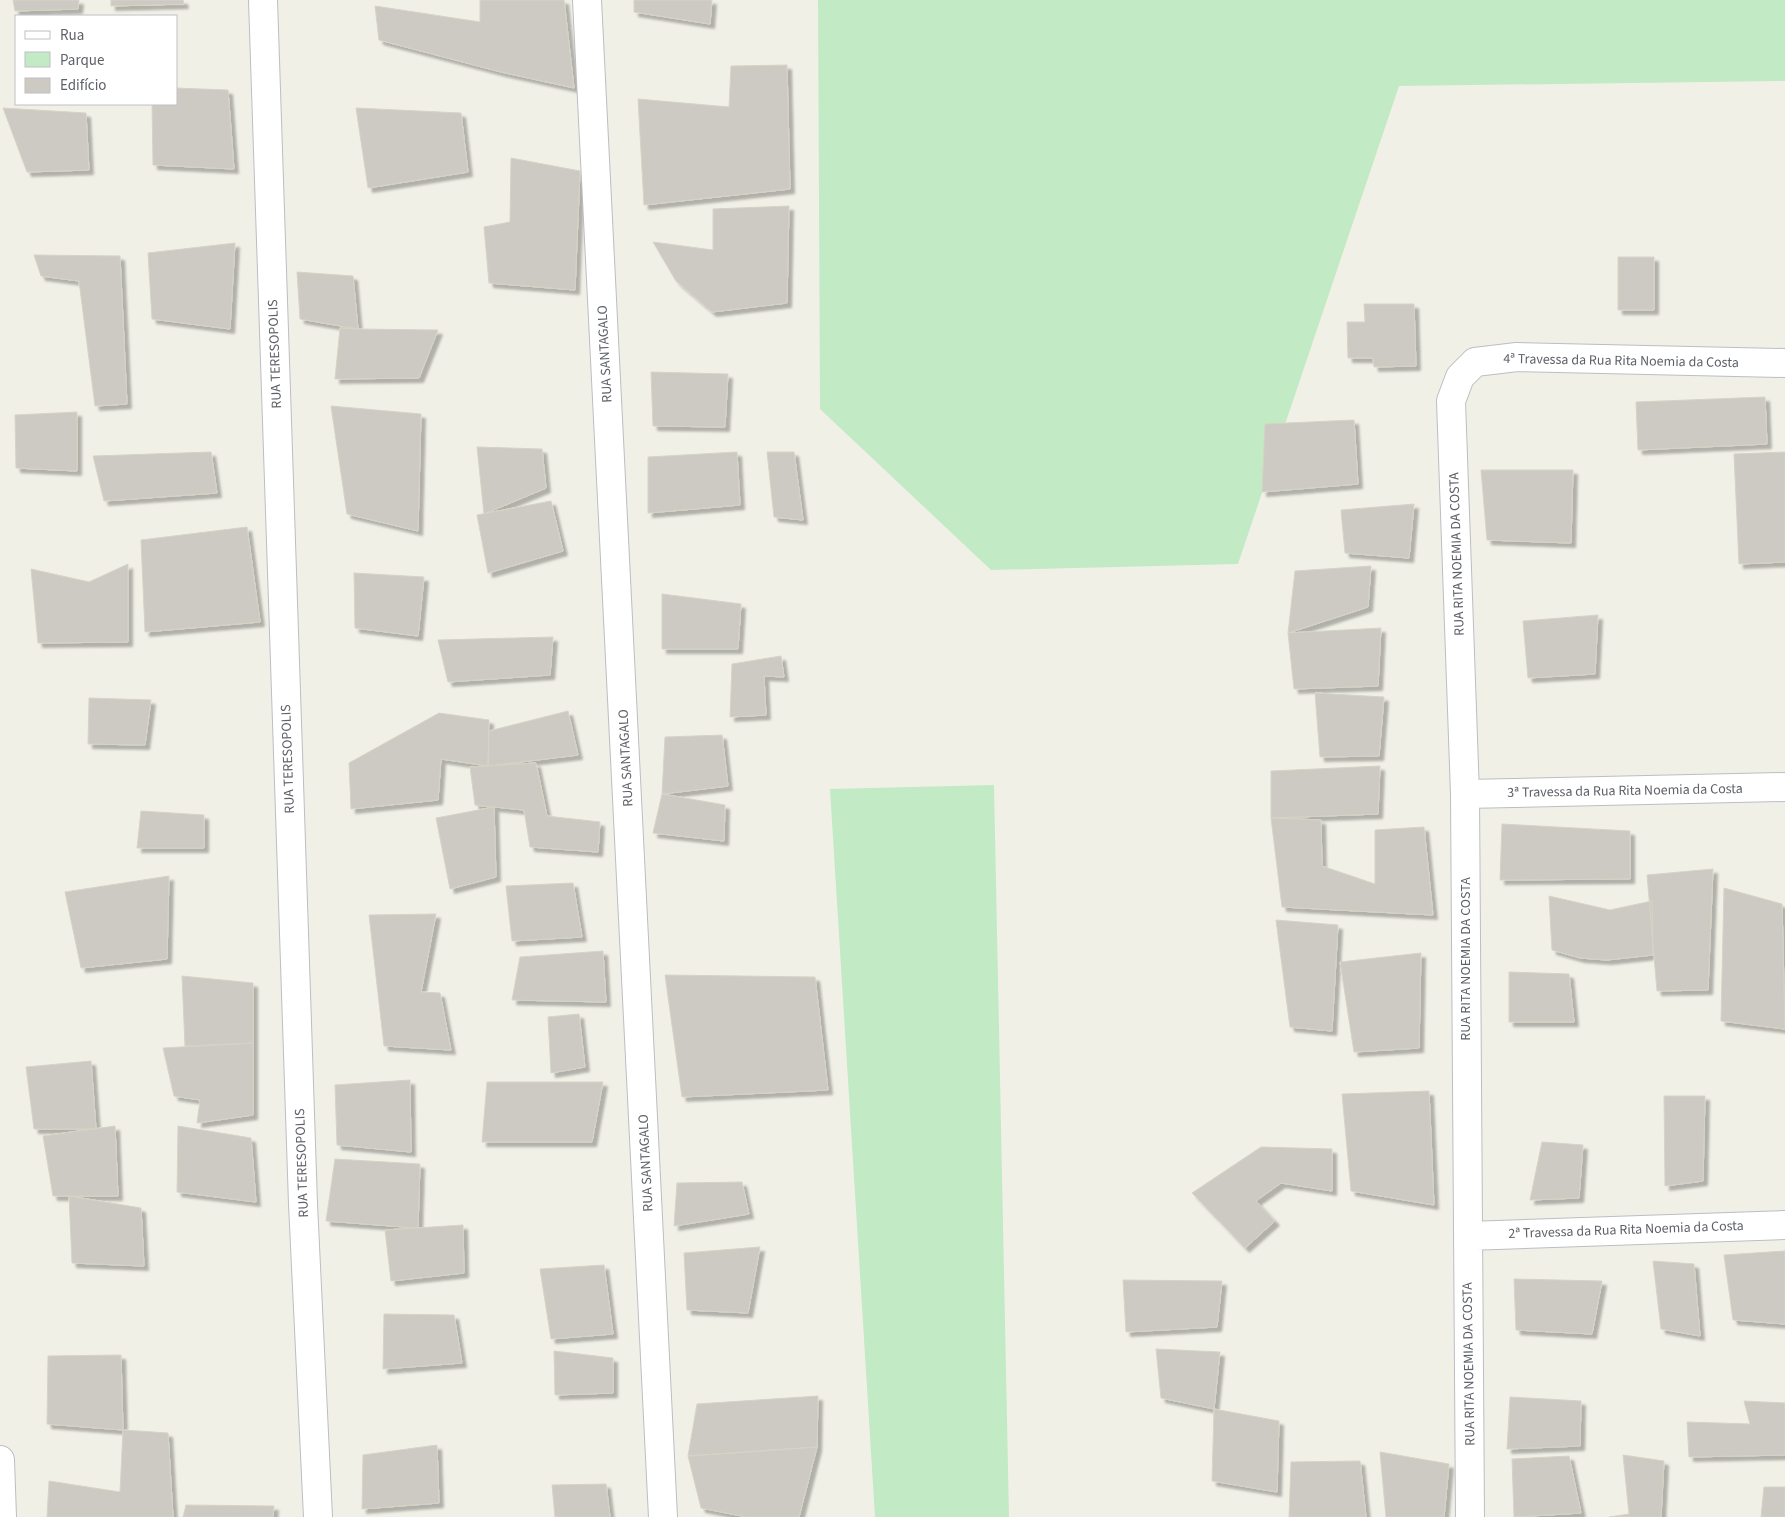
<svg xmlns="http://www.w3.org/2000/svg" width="1785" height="1517" font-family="'Source Sans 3',sans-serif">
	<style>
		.green { fill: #c2eac5 }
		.building { fill: #cdcac4; stroke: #d7d3c4; filter: url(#shadow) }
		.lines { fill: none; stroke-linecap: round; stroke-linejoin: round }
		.minor-casing { stroke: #bbbec3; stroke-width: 30 }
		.minor { stroke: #fff; stroke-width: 28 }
		.labels { text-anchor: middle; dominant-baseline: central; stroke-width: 4; stroke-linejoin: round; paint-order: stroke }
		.street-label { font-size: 14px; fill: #5e6268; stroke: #fff }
	</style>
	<defs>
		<filter id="shadow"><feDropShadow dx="4.5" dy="4.5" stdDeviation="1" flood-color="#0004"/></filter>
	</defs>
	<rect width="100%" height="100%" fill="#f1f0e7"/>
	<!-- green -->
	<path class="green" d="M818,0H1785V81L1399,86L1238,564L991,570L820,409Z
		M994,785L1009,1517H875L830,789Z"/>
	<!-- building -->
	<path class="building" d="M13,0H79L78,9L15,11Z
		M111,0H183L184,4L111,6Z
		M480,0H564L574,88L501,72L379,40L375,6L480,22Z
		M634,0H712L710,24L634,12Z
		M787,65L790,189L644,205L638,99L729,107L731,66Z
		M176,88L228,90L234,169L153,165L152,104H176Z
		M3,108L86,113L89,170L27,172Z
		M356,108L461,113L468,172L368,188Z
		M511,158L580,171L575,290L489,283L484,227L510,222Z
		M789,206L787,303L712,312L676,281L653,242L713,250V209Z
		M235,243L230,329L152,319L148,253Z
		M34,255L120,256L127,404L95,406L79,281L41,276Z
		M1618,257H1654V310H1618Z
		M297,272L353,276L358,329L300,319Z
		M1364,304H1414L1416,366L1374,367L1373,358H1348L1347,322H1365Z
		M340,328L358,329L438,330L419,378L335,379Z
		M651,372L728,374L725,427L653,426Z
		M1765,397L1767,444L1638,450L1636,402Z
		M331,406L421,414L418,531L347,514Z
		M77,412V471L16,468L15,415Z
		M1354,420L1358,484L1262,492L1265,424Z
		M477,447L542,449L546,488L484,514Z
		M211,452L217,493L104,501L93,456Z
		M737,452L740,505L648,513V457Z
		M767,452H794L803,520L774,517Z
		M1785,452V562L1739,564L1734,454Z
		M1481,470H1573L1571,543L1487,540Z
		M551,501L563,551L488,573L477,515Z
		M1414,504L1409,558L1345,553L1341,510Z
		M247,527L260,622L145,632L141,540Z
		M128,564V642L38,643L31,569L89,582Z
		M1371,566L1368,607L1288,633L1295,571Z
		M354,573L424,577L418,636L355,628Z
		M662,594L741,604L738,649H662Z
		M1598,615L1595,674L1528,678L1523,621Z
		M1381,628L1378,686L1294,689L1288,633Z
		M553,637L550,675L448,682L438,640Z
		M781,656L784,677L764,676L766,715L730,717L732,664Z
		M1315,693L1384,697L1379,756L1320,757Z
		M89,698L151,700L145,745L88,744Z
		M568,711L578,755L488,766L489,731Z
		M439,713L489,720L488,766L441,759L438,800L351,809L349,763Z
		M722,735L728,786L662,794L665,737Z
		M536,763L547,816L600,822L598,852L530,847L524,810L475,805L470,767Z
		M1380,766L1378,814L1271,818V771Z
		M662,794L725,805L724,841L653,833Z
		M494,807L496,877L450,889L436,818Z
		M141,811L204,815V848H137Z
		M1271,818L1321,820L1322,866L1375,884V830L1424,827L1433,915L1282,907Z
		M1502,824L1630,831V879L1500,880Z
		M1713,869L1708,990L1657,991L1647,875Z
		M169,876L167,959L81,968L65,892Z
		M573,883L582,937L512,941L506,886Z
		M1724,888L1782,904L1785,1029L1721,1021Z
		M1549,896L1610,910L1652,901L1653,955L1607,960L1580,958L1552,950Z
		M436,914L421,992L440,993L451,1050L384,1046L369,915Z
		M1276,920L1338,925L1332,1031L1290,1027Z
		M603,951L606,1002L512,1000L520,957Z
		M1421,953L1419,1048L1354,1052L1340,962Z
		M1509,972L1569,974L1574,1022H1509Z
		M665,975L815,977L828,1090L682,1097Z
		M182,976L253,983V1043L185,1046Z
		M579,1014L585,1067L551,1073L548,1017Z
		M253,1043V1115L197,1123L200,1100L174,1096L163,1048Z
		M91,1061L96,1129H34L26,1067Z
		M410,1080L411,1152L337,1145L335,1085Z
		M487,1082H603L592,1142H482Z
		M1429,1091L1434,1205L1351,1191L1342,1094Z
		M1664,1096H1705L1703,1181L1665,1186Z
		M115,1126L118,1196H53L43,1136Z
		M178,1126L251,1138L256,1202L177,1192Z
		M1542,1142L1583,1145L1579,1198L1530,1200Z
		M1261,1147L1332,1149V1191L1281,1183L1256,1201L1275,1221L1245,1248L1192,1193Z
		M335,1159L420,1164L418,1228L326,1221Z
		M742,1182L749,1214L674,1226L677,1183Z
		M69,1196L141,1208L144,1266L72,1263Z
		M463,1225L464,1273L391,1281L385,1230Z
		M760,1247L748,1313L687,1310L684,1253Z
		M1785,1251V1324L1733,1320L1724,1255Z
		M1653,1261L1694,1264L1700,1336L1661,1329Z
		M604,1265L613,1334L551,1339L540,1269Z
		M1514,1279L1602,1281L1592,1334L1516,1330Z
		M1123,1280L1222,1281L1217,1327L1126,1332Z
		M384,1314L454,1315L462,1363L383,1369Z
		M1156,1349L1220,1352L1214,1409L1161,1398Z
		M554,1351L613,1358V1393L555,1395Z
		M121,1355L123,1430L47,1424L48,1356Z
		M818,1396L817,1447L688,1456L697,1404Z
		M1510,1397L1581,1401L1580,1446L1507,1449Z
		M1744,1401L1785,1403V1455L1689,1457L1687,1422L1750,1424Z
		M1214,1409L1279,1421L1277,1492L1212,1481Z
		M123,1430L168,1433L173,1517H47L49,1481L120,1492Z
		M437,1445L439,1503L362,1509L363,1455Z
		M817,1447L799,1517H747L701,1508L688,1456Z
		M1380,1452L1449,1464L1444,1517H1386Z
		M1623,1455L1664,1461L1661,1517H1609L1629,1514Z
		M1569,1456L1581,1513L1514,1517L1512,1459Z
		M1360,1461L1366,1517H1289L1291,1462Z
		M606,1484L610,1517H555L552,1485Z
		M1764,1487H1785V1517H1761Z
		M186,1505L274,1506L273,1517H183Z"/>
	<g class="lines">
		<defs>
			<path id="minor" d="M263,0L303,1204L318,1517
				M587,0L663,1517
				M1465,794L1785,787
				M1468,1236L1785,1225
				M0,1460L2,1517
				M1470,1517L1465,794L1451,401L1460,377L1475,362L1517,357L1785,363"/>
		</defs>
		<!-- minor casing -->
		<use href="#minor" class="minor-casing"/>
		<!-- minor -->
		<use href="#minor" class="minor"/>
	</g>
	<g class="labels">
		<!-- street labels -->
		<g class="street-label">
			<text transform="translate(275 354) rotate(-92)">RUA TERESOPOLIS</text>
			<text transform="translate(605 354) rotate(-93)">RUA SANTAGALO</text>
			<text transform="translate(1621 361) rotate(1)">4ª Travessa da Rua Rita Noemia da Costa</text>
			<text transform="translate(1457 554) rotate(-92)">RUA RITA NOEMIA DA COSTA</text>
			<text transform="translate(626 758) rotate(-93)">RUA SANTAGALO</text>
			<text transform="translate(288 759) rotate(-92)">RUA TERESOPOLIS</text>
			<text transform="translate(1625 791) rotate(-1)">3ª Travessa da Rua Rita Noemia da Costa</text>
			<text transform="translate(1466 959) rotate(-90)">RUA RITA NOEMIA DA COSTA</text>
			<text transform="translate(302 1163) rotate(-92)">RUA TERESOPOLIS</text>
			<text transform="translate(646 1163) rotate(-93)">RUA SANTAGALO</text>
			<text transform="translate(1626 1230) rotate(-2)">2ª Travessa da Rua Rita Noemia da Costa</text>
			<text transform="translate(1469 1364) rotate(-91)">RUA RITA NOEMIA DA COSTA</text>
		</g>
	</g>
	<!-- legend -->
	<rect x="15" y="15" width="162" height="90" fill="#ffffff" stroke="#bfc0c3"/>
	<rect x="25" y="31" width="25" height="8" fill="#ffffff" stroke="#bfc0c3"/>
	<text x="60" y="40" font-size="15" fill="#5e6268">Rua</text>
	<rect x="25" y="52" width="25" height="15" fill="#c2eac5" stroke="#bfc0c3"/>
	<text x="60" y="65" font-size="15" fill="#5e6268">Parque</text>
	<rect x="25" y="78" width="25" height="15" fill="#cdcac4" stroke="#bfc0c3"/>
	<text x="60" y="90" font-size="15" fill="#5e6268">Edifício</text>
</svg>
